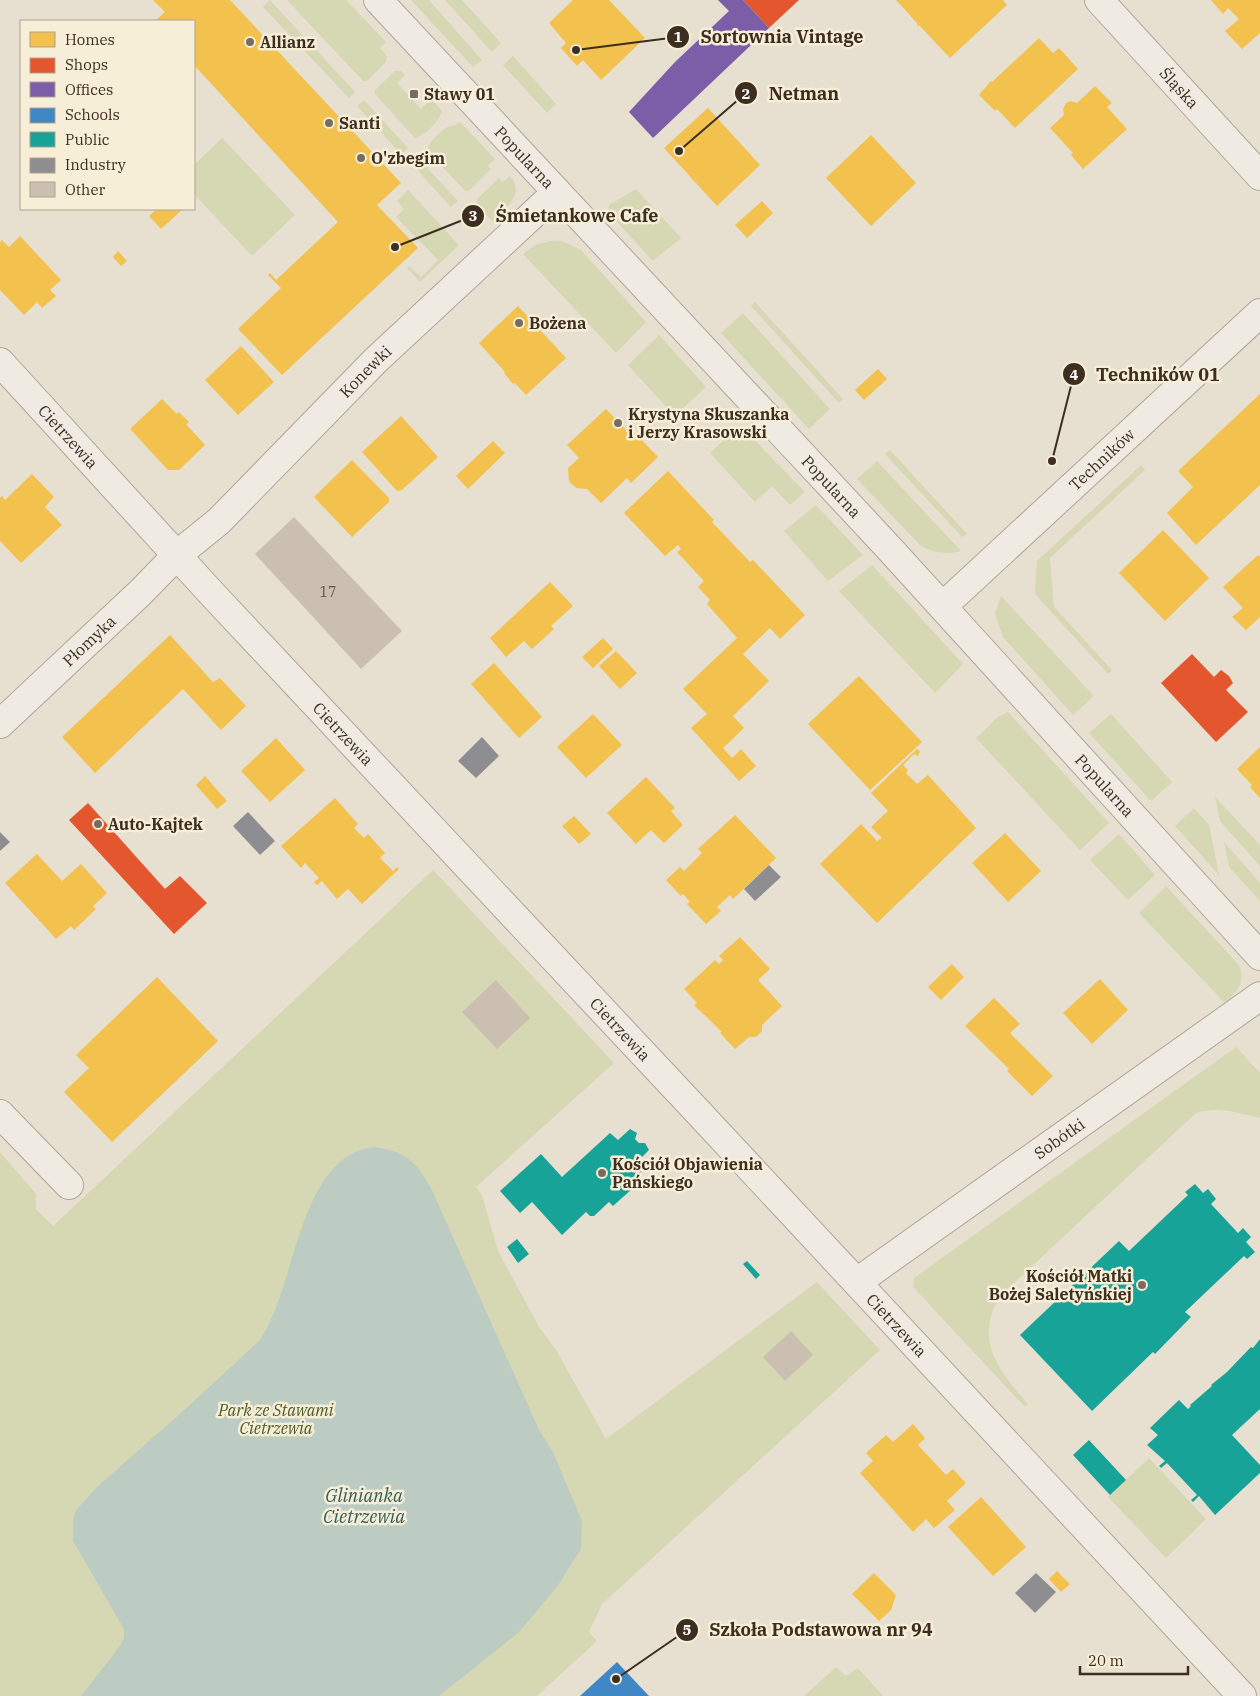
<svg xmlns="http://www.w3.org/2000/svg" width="1260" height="1696" font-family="'IBM Plex Serif',serif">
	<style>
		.green { fill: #d6d7b3 }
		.water { fill: #bcccc2 }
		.homes { fill: #f2c14e }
		.shops { fill: #e4572e }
		.offices { fill: #7b5ea7 }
		.schools { fill: #3f88c5 }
		.public { fill: #17a398 }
		.industry { fill: #8d8d92 }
		.building { fill: #cbbfb2 }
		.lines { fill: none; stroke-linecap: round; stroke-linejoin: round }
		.minor-casing { stroke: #ada599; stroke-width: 30 }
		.minor { stroke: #efebe3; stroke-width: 28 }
		.poi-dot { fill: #786c5e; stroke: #f7eed8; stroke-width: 2 }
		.labels { text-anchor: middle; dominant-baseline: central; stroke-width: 5; stroke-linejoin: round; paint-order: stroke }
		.number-label { font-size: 14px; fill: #605244 }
		.poi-label { font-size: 16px; font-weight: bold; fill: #3d2e20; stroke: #f7eed8; text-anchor: start }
		.street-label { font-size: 16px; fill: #3d2e20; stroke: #f7eed8 }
		.park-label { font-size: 16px; font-style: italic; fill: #4d5a26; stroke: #f7eed8 }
		.water-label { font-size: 18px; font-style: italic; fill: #2f5d5a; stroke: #f7eed8 }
		.leader { fill: none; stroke: #3d2e20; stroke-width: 2 }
		.callout-dot { fill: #3d2e20; stroke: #f7eed8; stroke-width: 2 }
		.mark-label { font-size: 15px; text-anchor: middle; font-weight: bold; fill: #fff }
		.callout-label { font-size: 18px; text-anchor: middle; font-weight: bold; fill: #3d2e20; stroke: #f7eed8; stroke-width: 5; stroke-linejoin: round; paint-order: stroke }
	</style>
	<rect width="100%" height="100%" fill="#e7e0d1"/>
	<!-- green -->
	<path class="green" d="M270,0L355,92L349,98L263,7Z
		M287,0H346L386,42L380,48L387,56L386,62L367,81H363Z
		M411,0H429L482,60L473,67Z
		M445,0H462L501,43L492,52Z
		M513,56L556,104L547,113L503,65Z
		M395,71H401L405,75L397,83L421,109L431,99L442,111C439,121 425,136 415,138L375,94V90Z
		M364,100L408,148L401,154L357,106Z
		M460,122L495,159L488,166L491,169L470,190L465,191L427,150C429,143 439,132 446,128C451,125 454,127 460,122Z
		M222,138L295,215L252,256L194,194V165Z
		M416,156L458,201L451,207L410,162Z
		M510,176C526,193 505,210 492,221L476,204L478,198L499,178L503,182Z
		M636,189L681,238L654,260H652L608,212L609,205Z
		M408,190L459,245L420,282L407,268L409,266L421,277L438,260L396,217L404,209L397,201Z
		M551,241H562L581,250L646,322L616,353L523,254L537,244Z
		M755,302L843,399L839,403L751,306Z
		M743,313L830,409L809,429L721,333Z
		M659,335L706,387L679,412H671L628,365Z
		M740,425L805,492L790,505L772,486L755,502L710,453Z
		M890,450L967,534L962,537L885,454Z
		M877,461L961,551C947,555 932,553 920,545L857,479Z
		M1141,465L1145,470L1050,558L1054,607L1112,670L1108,674L1035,594L1037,561Z
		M816,505L863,555L828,581L784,531Z
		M872,565L963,664L935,693L839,591Z
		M1001,596L1094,696L1073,715L1003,637L995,614Z
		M1008,712L1109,823L1080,850L976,738L998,717Z
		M1111,714L1172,782L1151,801L1089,733Z
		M1215,797L1260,845V866L1220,821Z
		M1194,808L1209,825L1219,875L1175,826Z
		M1119,834L1155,875L1128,900L1090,860Z
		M1224,842L1260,883V901L1229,867Z
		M433,870L614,1063L476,1187L482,1195L498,1251L539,1327L556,1350L606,1439L817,1282L880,1350L602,1604L589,1632L597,1641L537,1696H0V1152L36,1194V1209L53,1226Z
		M1166,886L1239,965C1246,982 1237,992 1225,1003L1139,913Z
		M1236,1047L1260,1073V1118C1238,1113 1218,1106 1196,1113L1000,1296C974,1340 998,1370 1028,1404L1025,1407L913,1287L914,1278Z
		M1149,1458L1206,1519L1166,1558L1108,1497Z
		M836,1667L846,1676L858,1668L883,1696H804Z"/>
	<!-- water -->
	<path class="water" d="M374,1147C407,1152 414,1160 431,1188L539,1430L553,1452L582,1521L581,1549L557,1587L519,1632L439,1696H81L120,1646L124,1638V1629L73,1541V1521L76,1510L98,1486L181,1413L259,1341C297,1289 297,1156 374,1147Z"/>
	<!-- homes -->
	<path class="homes" d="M153,0H230L401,183L377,205L418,248L282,375L238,329L281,288L268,275L270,273L276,280L338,222L194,65V21H155L165,12Z
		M573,0H609L645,38L601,80L583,60L577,66L561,48L566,43L549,23Z
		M896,0H1003L1007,5L950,58L919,25L918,27L917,23Z
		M1211,0H1260V33L1242,49L1225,31L1239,19L1228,8L1223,14Z
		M1039,38L1053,53L1059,48L1078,69L1015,128L997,109L995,111L979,95L991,81L992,82Z
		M1095,86L1112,103L1107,107L1127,129L1083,169L1071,155L1073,153L1050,128L1064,115L1063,109L1066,103L1071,101L1077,103Z
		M708,108L760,165L717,206L664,148Z
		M871,135L916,183L871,226L826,178Z
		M762,201L773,213L747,238L735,225Z
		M157,209H183L161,229L149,216Z
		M20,236L61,280L50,290L56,296L42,308L37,302L24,315L0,290V242L2,240L9,247Z
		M118,251L127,261L121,266L113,257Z
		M518,306L566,358L526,395L515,383L513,384L504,373L505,372L479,343Z
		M241,346L274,382L238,415L205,380Z
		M878,369L887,379L864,400L855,390Z
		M1260,394V485L1196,545L1167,513L1193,487L1178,471Z
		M162,399L177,414L179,412L189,422L186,424L205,445L179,470H168L130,429Z
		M606,409L630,434L633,431L658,457L631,483L627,478L601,503L587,489L576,488L569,481L568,468L579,458L567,445Z
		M401,416L438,457L402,490L397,491L362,452Z
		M493,441L505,453L468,489L456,476Z
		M352,460L389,498V502L352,537L314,497Z
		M668,471L714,520L712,522L750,562L753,560L805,615L780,639L770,628L743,654L769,681L733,716L744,728L723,748L732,758L741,749L756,766L739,781L691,728L707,714L683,689L737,638L707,604L710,600L698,587L704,581L677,552L681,549L678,545L665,556L624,513Z
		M32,474L54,497L45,507L62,525L21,563L0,541V498L2,496L5,500Z
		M1163,530L1209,578L1165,621L1119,573Z
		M1258,555L1260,557V617L1246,630L1232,617L1243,608L1223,587Z
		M550,582L573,606L551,626L554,629L532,649L524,641L506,657L490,638Z
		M170,635L213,682L220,678L246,706L221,730L183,689L95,773L62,737Z
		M603,638L613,649L593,668L582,657Z
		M616,651L637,673L620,689L599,666Z
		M494,663L542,717L519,738L471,684Z
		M859,676L922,742L870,790L808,724Z
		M593,714L622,745L586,778L557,747Z
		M276,738L305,770L270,802L241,771Z
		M1260,747V798L1250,787L1252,785L1237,769Z
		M917,749L920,751L918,756L914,754L903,765L908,770L906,773L917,784L928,775L976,828L877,923L820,864L861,824L877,841L882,838L871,827L888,811L871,793Z
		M205,776L227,801L217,809L196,785Z
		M646,777L675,808L671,811L683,825L664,843L651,830L636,844L607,813Z
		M335,798L358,824L354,828L364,838L368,834L385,853L380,858L393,871L397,867L399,869L362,904L348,889L337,899L322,881L317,885L314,882L319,878L305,863L301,868L281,846Z
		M735,815L776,858L733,899L730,895L717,907L721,911L706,924L687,904L690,902L683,894L681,896L666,880L680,867L684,871L702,853L698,849Z
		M574,816L591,834L579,844L562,826Z
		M1005,833L1041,871L1008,902L972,863Z
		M37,854L62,881L81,864L107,893L93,906L96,909L74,930L71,926L56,939L5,883Z
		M740,937L770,969L758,980L782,1006L762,1025V1031L756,1037H749L735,1049L720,1033L722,1032L694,1005L697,1003L684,989L715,960L719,964L723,960L719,956Z
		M952,964L964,977L941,1000L928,987Z
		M157,977L218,1041L112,1142L64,1092L89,1068L76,1055Z
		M1100,979L1128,1010L1092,1044L1063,1013Z
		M994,998L1020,1024L1010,1033L1053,1076L1032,1096L1007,1071L1009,1069L965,1026Z
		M913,1424L925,1438L918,1445L946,1475L953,1469L966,1483L947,1501L955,1510L934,1528L926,1519L913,1532L860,1473L873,1461L866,1453L886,1435L893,1442Z
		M981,1497L1026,1547L993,1576L948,1527Z
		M1057,1571L1070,1584L1061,1592L1049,1579Z
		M874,1573L896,1595L891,1610L879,1621L852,1594Z"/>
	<!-- shops -->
	<path class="shops" d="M743,0H799L769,28Z
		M1192,654L1214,677L1221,670L1229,676L1233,683L1226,690L1248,712L1216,742L1161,683Z
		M88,803L165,889L180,876L207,903L174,934L69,820Z"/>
	<!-- offices -->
	<path class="offices" d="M718,0H743L769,28L653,138L629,112L675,62L729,11Z"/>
	<!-- schools -->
	<path class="schools" d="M617,1662L649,1696H580Z"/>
	<!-- public -->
	<path class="public" d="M630,1129L637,1133L635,1139L639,1143H645L649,1150L638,1161L643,1170L628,1184L632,1189L613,1206L609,1202L594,1216H590L586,1212L562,1235L532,1202L520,1213L500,1191L541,1154L562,1177L610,1133L618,1140Z
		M1195,1184L1203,1193L1208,1189L1216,1199L1211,1204L1238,1233L1243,1228L1251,1237L1246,1242L1255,1252L1247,1259L1244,1256L1185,1312L1191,1317L1155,1354L1153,1352L1092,1411L1020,1335L1119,1241L1129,1251L1188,1195L1185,1192Z
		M517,1239L529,1254L518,1263L507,1247Z
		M747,1261L760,1275L756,1279L743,1264Z
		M1260,1339V1409L1232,1435L1260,1465V1473L1215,1515L1199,1496L1193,1502L1191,1500L1197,1495L1167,1463L1161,1468L1159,1466L1165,1461L1147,1445L1158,1435L1150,1428L1179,1400L1188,1409L1191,1406L1190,1405L1212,1386L1211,1385L1227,1372L1251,1347L1253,1348Z
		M1089,1440L1126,1480L1110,1495L1073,1455Z"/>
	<!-- industry -->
	<path class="industry" d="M482,737L499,756L476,778L458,761Z
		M248,812L275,841L260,855L233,826Z
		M0,832L10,842L0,851Z
		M769,865L781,877L755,901L744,889Z
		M1036,1573L1056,1592L1035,1613L1015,1593Z"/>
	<!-- building -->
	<path class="building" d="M294,517L402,631L361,669L255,554Z
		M496,980L530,1018L497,1049L462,1012Z
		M791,1331L813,1355L785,1381L763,1357Z"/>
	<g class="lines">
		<defs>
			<g id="minor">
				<path id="s1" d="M378,0L888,547L1260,956"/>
				<path id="s2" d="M1099,0L1260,176"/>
				<path id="s3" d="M0,362L214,596L698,1112L1242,1696"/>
				<path id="s4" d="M943,606L1260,313"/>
				<path id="s5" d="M0,724L141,592L177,555L219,521L376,360L557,192"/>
				<path d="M0,1114L69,1185"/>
				<path id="s6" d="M857,1282L1260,996"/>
			</g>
		</defs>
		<!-- minor casing -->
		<use href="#minor" class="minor-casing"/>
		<!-- minor -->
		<use href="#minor" class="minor"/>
	</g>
	<!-- markers -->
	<g class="poi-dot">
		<circle cx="250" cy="42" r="5"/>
		<rect x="409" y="89" width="10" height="10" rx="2.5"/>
		<circle cx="329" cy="123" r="5"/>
		<circle cx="361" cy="158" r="5"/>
		<circle cx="519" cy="323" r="5"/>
		<circle cx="618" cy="423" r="5"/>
		<circle cx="98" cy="824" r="5"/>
		<circle cx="602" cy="1173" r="5"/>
		<circle cx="1142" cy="1285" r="5"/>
	</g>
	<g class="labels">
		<!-- number labels -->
		<g class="number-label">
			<text x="328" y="592">17</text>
		</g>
		<!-- poi labels -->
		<g class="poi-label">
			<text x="260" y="42">Allianz</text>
			<text x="424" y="94">Stawy 01</text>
			<text x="339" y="123">Santi</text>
			<text x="371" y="158">O'zbegim</text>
			<text x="529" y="323">Bożena</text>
			<text x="628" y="414">Krystyna Skuszanka<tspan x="628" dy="18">i Jerzy Krasowski</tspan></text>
			<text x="108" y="824">Auto-Kajtek</text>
			<text x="612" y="1164">Kościół Objawienia<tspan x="612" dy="18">Pańskiego</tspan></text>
			<text x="1132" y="1276" text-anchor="end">Kościół Matki<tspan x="1132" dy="18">Bożej Saletyńskiej</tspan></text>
		</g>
		<!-- street labels -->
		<g class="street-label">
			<text stroke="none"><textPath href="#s2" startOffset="119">Śląska</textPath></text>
			<text stroke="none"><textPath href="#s1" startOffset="215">Popularna</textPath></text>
			<text stroke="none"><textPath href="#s5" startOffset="508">Konewki</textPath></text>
			<text stroke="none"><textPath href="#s3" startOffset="101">Cietrzewia</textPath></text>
			<text stroke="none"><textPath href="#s4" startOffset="216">Techników</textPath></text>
			<text stroke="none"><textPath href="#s1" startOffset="665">Popularna</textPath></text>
			<text stroke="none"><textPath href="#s5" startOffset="122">Płomyka</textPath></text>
			<text stroke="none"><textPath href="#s3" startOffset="506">Cietrzewia</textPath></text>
			<text stroke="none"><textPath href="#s1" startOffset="1070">Popularna</textPath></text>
			<text stroke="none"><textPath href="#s3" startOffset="911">Cietrzewia</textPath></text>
			<text stroke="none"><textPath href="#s6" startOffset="248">Sobótki</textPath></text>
			<text stroke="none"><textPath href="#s3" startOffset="1316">Cietrzewia</textPath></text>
		</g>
		<!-- park labels -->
		<g class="park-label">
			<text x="276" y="1410">Park ze Stawami<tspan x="276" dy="18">Cietrzewia</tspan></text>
		</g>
		<!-- water labels -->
		<g class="water-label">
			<text x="364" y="1495">Glinianka<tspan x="364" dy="21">Cietrzewia</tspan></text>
		</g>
	</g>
	<!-- callouts -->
	<path class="leader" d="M576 50L678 37M679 151L746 93M395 247L473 216M1052 461L1074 374M616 1679L687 1630"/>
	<g class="callout-dot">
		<circle cx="576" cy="50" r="5"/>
		<circle cx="679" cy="151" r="5"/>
		<circle cx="395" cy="247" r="5"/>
		<circle cx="1052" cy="461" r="5"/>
		<circle cx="616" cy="1679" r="5"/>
		<circle cx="678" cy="37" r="12"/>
		<circle cx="746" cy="93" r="12"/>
		<circle cx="473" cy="216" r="12"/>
		<circle cx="1074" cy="374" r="12"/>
		<circle cx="687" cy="1630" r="12"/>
	</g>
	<g class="mark-label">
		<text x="678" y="42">1</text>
		<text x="746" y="99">2</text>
		<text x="473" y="221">3</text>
		<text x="1074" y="380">4</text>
		<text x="687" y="1635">5</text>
	</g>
	<g class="callout-label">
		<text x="782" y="43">Sortownia Vintage</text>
		<text x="804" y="100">Netman</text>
		<text x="577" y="222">Śmietankowe Cafe</text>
		<text x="1158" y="381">Techników 01</text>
		<text x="821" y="1636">Szkoła Podstawowa nr 94</text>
	</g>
	<!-- legend -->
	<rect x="20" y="20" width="175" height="190" fill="#f7eed8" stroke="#ada18e"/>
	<rect x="30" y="32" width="25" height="15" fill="#f2c14e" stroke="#ada18e"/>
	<text x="65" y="45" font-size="15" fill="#3d2e20">Homes</text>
	<rect x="30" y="58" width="25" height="15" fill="#e4572e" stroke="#ada18e"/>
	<text x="65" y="70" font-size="15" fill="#3d2e20">Shops</text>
	<rect x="30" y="82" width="25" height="15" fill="#7b5ea7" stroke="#ada18e"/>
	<text x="65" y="95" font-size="15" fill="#3d2e20">Offices</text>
	<rect x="30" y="108" width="25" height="15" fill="#3f88c5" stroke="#ada18e"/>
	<text x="65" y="120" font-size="15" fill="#3d2e20">Schools</text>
	<rect x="30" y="132" width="25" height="15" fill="#17a398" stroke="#ada18e"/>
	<text x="65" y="145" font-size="15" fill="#3d2e20">Public</text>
	<rect x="30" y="158" width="25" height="15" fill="#8d8d92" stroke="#ada18e"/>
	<text x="65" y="170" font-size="15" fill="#3d2e20">Industry</text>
	<rect x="30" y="182" width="25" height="15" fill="#cbbfb2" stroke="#ada18e"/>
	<text x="65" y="195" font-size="15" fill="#3d2e20">Other</text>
	<!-- scale -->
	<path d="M1080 1666v8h108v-8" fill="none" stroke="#3d2e20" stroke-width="2.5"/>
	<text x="1088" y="1666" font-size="15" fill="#3d2e20" stroke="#f7eed8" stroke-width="4" paint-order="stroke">20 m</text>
</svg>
